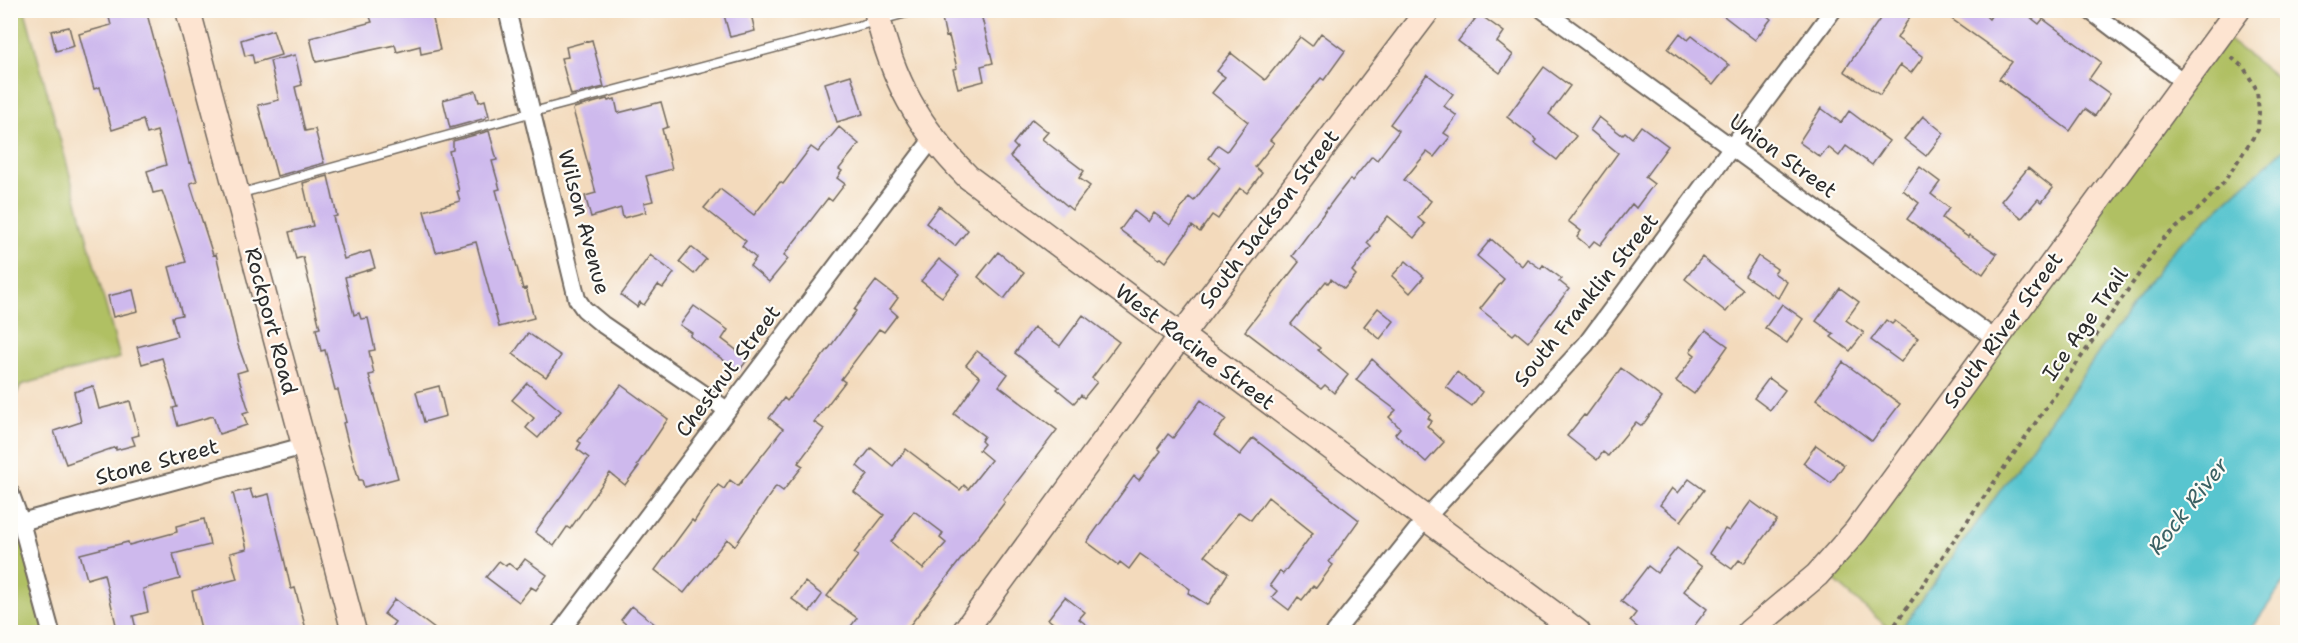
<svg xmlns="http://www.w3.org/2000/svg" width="2298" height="643" font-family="'Shantell Sans',sans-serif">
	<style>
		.green { fill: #b0c063; stroke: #6e7647; stroke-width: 1.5 }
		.water { fill: #58c5cf; stroke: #42787d; stroke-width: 1.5 }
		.building { fill: #ceb9ed; fill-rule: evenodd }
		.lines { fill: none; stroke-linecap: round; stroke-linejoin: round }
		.lane-casing { stroke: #71685e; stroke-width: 11 }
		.street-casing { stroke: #71685e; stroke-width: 20 }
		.secondary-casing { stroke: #71685e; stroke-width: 27 }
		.path { stroke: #71685e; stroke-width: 4; stroke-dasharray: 4.5 4.5; stroke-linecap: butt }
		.lane { stroke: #fff; stroke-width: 8 }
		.street { stroke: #fff; stroke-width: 16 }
		.secondary { stroke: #fde4d1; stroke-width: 24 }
		.labels { text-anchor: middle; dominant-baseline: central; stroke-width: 4.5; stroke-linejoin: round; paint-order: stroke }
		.street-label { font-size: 21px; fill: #2b2b2b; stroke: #fdfcf7 }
		.water-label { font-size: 22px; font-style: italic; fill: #3b6164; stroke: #fdfcf7 }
	</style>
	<rect width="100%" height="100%" fill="#fdfcf7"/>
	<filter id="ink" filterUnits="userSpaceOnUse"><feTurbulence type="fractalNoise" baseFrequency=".0167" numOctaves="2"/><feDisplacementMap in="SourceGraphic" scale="12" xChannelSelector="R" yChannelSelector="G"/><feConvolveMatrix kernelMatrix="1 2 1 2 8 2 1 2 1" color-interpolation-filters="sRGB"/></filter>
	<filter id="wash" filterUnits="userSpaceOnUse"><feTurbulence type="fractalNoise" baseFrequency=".008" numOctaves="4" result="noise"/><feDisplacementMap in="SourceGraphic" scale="24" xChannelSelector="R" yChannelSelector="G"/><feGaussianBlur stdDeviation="1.35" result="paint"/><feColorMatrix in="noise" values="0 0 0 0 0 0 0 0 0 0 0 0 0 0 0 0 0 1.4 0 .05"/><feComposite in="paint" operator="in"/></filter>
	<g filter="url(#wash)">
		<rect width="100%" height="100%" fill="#f3dabc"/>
		<!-- green -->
		<path class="green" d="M25,11L120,358L21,385L11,406L10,11Z
			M2221,34L2287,85V146L2170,253L1899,632H1893L1822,570Z
			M10,492L51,632H11Z"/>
		<!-- water -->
		<path class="water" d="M2287,146V578L2249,632H1899L2170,253Z"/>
		<g id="blocks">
			<!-- building -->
			<path class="building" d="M107,10H146L158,55L165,72L189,163L191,162L197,181L190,183L213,255L216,254L238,345L247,370L237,373L249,411L243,413L247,425L219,434L213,416L178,426L173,408L177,407L162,358L142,364L137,347L177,336L172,317L182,315L169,267L186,262L164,196L162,191L153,193L147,171L166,165L157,131L147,134L143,120L112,130L100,87L94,89L79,34L111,25Z
				M381,10H431L440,50L421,54L420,46L397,52L395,45L316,62L310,38L372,22L369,14Z
				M741,10H750L755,31L730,37L724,15Z
				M955,10H980L993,63L981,66L984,81L958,88L953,69L957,68L949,36L946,37L941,14Z
				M1716,10H1760L1771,19L1755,40Z
				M1886,10H1914L1897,38L1923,57L1911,73L1900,65L1880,95L1844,71Z
				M1939,10H1980L1989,19L1995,10H2021L2039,24L2043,19L2101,62L2089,79L2110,94L2095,116L2085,109L2070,131L1999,79L2012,62Z
				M1479,14L1504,32L1497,42L1513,55L1500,73L1458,41Z
				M69,27L74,46L56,51L51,31Z
				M273,30L281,55L254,63L252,54L245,56L241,40Z
				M1321,33L1345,51L1324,80L1321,78L1270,140L1274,143L1255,167L1262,173L1247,193L1240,188L1218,219L1212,215L1200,232L1192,226L1166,262L1161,258L1159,259L1120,230L1134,211L1148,222L1154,213L1170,225L1189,197L1194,201L1220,167L1209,158L1218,145L1227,151L1248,122L1212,93L1225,77L1217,71L1231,53L1265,80L1300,37L1312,46Z
				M1680,33L1688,40L1692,36L1729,65L1713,85L1668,49Z
				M592,40L604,87L571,95L561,58L568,57L566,47Z
				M295,55L302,85L295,87L305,131L315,129L324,163L277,176L258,105L279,100L270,61Z
				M1544,67L1570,86L1549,114L1576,136L1557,160L1535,143L1537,140L1507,117Z
				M1427,74L1453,94L1444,106L1457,116L1444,133L1450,137L1434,157L1427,152L1404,180L1431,201L1418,218L1425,224L1414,238L1388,216L1367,243L1371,247L1352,271L1356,275L1344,289L1331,279L1328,283L1326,281L1291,324L1320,348L1318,350L1348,375L1334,393L1325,385L1321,389L1245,331L1299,262L1292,256L1335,198L1350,179L1352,181L1372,156L1377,160L1399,131L1390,124Z
				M851,75L863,114L837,122L825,83Z
				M476,91L479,102L485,100L489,116H486V118L450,128L443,100Z
				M607,99L608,101L615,99L618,113L661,102L668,127L662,129L672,169L646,176L653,201L644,203L646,212L623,218L621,208L591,217L585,196L596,193L573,110L574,108Z
				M1821,108L1841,123L1849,111L1889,141L1872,165L1846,146L1839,156L1828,147L1820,157L1799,142Z
				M1923,116L1944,133L1926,156L1904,139Z
				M1599,117L1622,135L1625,132L1632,138L1641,126L1668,146L1645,177L1654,184L1636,208L1632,204L1600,245L1594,241L1589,247L1577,237L1581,231L1568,221L1618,153L1590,130Z
				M1032,119L1048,132L1042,139L1084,171L1079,178L1090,186L1072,210L1010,157L1017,148L1013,144Z
				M839,127L859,144L839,169L842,171L837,178L845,184L832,201L828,198L784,255L788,259L769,282L750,266L756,258L742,246L746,241L704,208L720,189L754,215L780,182L783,184L811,147L818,152Z
				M489,131L497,160L492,161L500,189L496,190L523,289L526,288L534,318L499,327L476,242L436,252L424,211L460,201L457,191H459L449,151L453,150V141Z
				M1920,167L1940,182L1931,194L1949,208L1942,218L1968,237L1969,235L1997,254L1983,274L1907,219L1919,203L1903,190Z
				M2028,168L2053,188L2042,202L2038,199L2022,218L2001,201Z
				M328,176L337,216L333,217L344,259L370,251L375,268L345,277L354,315L359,313L361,319L368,318L375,350L369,351L374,374L369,375L398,478L364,487L362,480H359L348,443L343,423L346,422L338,390H335L325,350L321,351L316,329L320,328L303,257L296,259L289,232L313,226L303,183Z
				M939,206L968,230L955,246L926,223Z
				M1491,239L1522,266L1527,259L1541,269L1543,265L1562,279L1559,281L1569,289L1528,342L1516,332L1513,335L1480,309L1504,279L1477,256Z
				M691,247L706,259L694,274L679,262Z
				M998,252L1024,273L1004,299L978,277Z
				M650,255L674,273L663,288L658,285L644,305L640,302L637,307L621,295Z
				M1758,256L1777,269L1774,273L1787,282L1778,298L1745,276Z
				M1702,257L1743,290L1726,312L1685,279Z
				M939,259L959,275L942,297L921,281Z
				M1406,261L1424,277L1410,293L1392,276Z
				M876,281L898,298L890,309L897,315L884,332L879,329L841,379L845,382L814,422L824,429L798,463L803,466L783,491L776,486L735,546L727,539L684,593L655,570L692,520L694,522L718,485L724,489L730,480L738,486L783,429L769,418L784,398L787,401L830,347L856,311L854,310Z
				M1840,288L1859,302L1846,320L1864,333L1850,351L1831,337L1834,334L1816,321Z
				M133,290L138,311L113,317L108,296Z
				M1782,304L1803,319L1787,343L1765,328Z
				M694,306L728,330L722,339L748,359L739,371L690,336L692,333L680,325Z
				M1378,308L1394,321L1380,339L1364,326Z
				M1083,315L1119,342L1092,378L1097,382L1084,398L1081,395L1074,403L1057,389L1059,387L1015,353L1034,327L1060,346Z
				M1886,320L1892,324L1895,321L1918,338L1901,362L1871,340Z
				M1706,330L1728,346L1694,394L1676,381L1695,355L1690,351Z
				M528,333L561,356L546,377L513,354Z
				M977,351L1008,374L999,386L1057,430L1003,500L1005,502L904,633H846L857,618L827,596L858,556L854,553L884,515L854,492L868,475L857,466L871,448L893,466L906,449L960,490L964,485L968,489L991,460L979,450L984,444L981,441L984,436L954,414L980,377L966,365ZM914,511L943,533L940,538L946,543L923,569L891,542Z
				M1372,359L1431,414L1428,418L1432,421L1427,426L1444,442L1426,462L1395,434L1400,428L1389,417L1396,410L1356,380Z
				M1843,362L1900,404L1872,441L1816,399Z
				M1621,368L1662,398L1642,426L1636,422L1608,456L1603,452L1597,460L1567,436L1584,415L1586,416Z
				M1457,372L1482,392L1472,406L1446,387Z
				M1769,378L1785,390L1770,410L1754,398Z
				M527,383L561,411L538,438L526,428L534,418L512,400Z
				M621,385L668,419L637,465L639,466L625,485L610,473L570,529L567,527L554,546L535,532L589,458L577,449L581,443L578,441Z
				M93,386L99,409L130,401L139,435L132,437L135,445L116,450V447L66,464L54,431L81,422L74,392Z
				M439,386L446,416L424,422L416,392Z
				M1201,400L1226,419L1214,435L1240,455L1253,438L1359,520L1329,562L1333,565L1316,588L1313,586L1302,600L1298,597L1289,610L1272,597L1277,591L1270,585L1280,571L1283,574L1313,533L1268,497L1251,520L1239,512L1205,555L1228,573L1208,605L1188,593L1190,589L1140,554L1129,569L1120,562L1118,565L1087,542L1134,476L1139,480L1161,451L1158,448L1168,434L1173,438Z
				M1816,445L1844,465L1831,483L1803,463Z
				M1689,479L1704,490L1681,521L1660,505L1672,488L1678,493Z
				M250,489L253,498L269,494L291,589L295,588L307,633H202L192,591L237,579L230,553L247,549L233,493Z
				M1751,501L1777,520L1744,563L1739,560L1732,569L1709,553L1725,529L1729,531Z
				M204,519L210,545L173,554L180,579L143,589L148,612L133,616L137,633H118L104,574L87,579L80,554L128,542L129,545L177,532L176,526Z
				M1677,548L1702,567L1684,591L1707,609L1689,633H1644L1630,621L1636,613L1621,601L1648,566L1657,573Z
				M525,559L547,575L536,590L531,587L519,602L486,577L499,561L506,566L508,563L517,570Z
				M805,582L822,595L810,612L792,599Z
				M1065,597L1085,612L1079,619L1097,633H1065L1048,619Z
				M395,599L440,633H387L395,622L384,614Z
				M632,606L666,633H636L621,620Z"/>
		</g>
	</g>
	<g filter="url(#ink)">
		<use href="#blocks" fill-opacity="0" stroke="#71685e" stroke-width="1.5"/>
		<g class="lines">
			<defs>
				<path id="lane" d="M238,194L533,112L918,10"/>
				<path id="street" d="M507,10L577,299L584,309L602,324L727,410
					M1543,10L1995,339
					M2089,10L2185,83
					M10,492L21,522L51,632
					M21,522L304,446
					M560,632L933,138
					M1335,632L1427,517L1586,344L1833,10"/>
				<path id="secondary" d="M188,10L354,632
					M876,10C893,81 917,126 968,177C1171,330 1376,479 1578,632
					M964,632L1180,337L1428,10
					M1749,632L1817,575L1856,531L2238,10"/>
			</defs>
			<!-- lane casing -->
			<use href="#lane" class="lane-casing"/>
			<!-- street casing -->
			<use href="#street" class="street-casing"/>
			<!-- secondary casing -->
			<use href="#secondary" class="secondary-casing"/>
			<!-- path -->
			<path class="path" d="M1890,632L2164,238L2201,207L2224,182L2258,130L2259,112L2257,90L2244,68L2231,57"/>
			<!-- lane -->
			<use href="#lane" class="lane"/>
			<!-- street -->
			<use href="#street" class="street"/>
			<!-- secondary -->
			<use href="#secondary" class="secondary"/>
		</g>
	</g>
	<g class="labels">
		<!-- street labels -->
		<g class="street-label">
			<text transform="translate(1783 156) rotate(36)">Union Street</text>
			<text transform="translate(1269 219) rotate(-53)">South Jackson Street</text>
			<text transform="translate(584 222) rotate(75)">Wilson Avenue</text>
			<text transform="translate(1586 300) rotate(-51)">South Franklin Street</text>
			<text transform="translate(271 321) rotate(75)">Rockport Road</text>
			<text transform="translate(2085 324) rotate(-55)">Ice Age Trail</text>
			<text transform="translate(2003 330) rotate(-54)">South River Street</text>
			<text transform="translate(1195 347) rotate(37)">West Racine Street</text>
			<text transform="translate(728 371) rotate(-53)">Chestnut Street</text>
			<text transform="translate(157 462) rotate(-15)">Stone Street</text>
		</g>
		<!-- water labels -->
		<g class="water-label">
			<text transform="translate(2188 506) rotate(-52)">Rock River</text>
		</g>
	</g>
	<!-- margin -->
	<rect width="2298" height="643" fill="none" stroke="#fdfcf7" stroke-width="36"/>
</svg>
